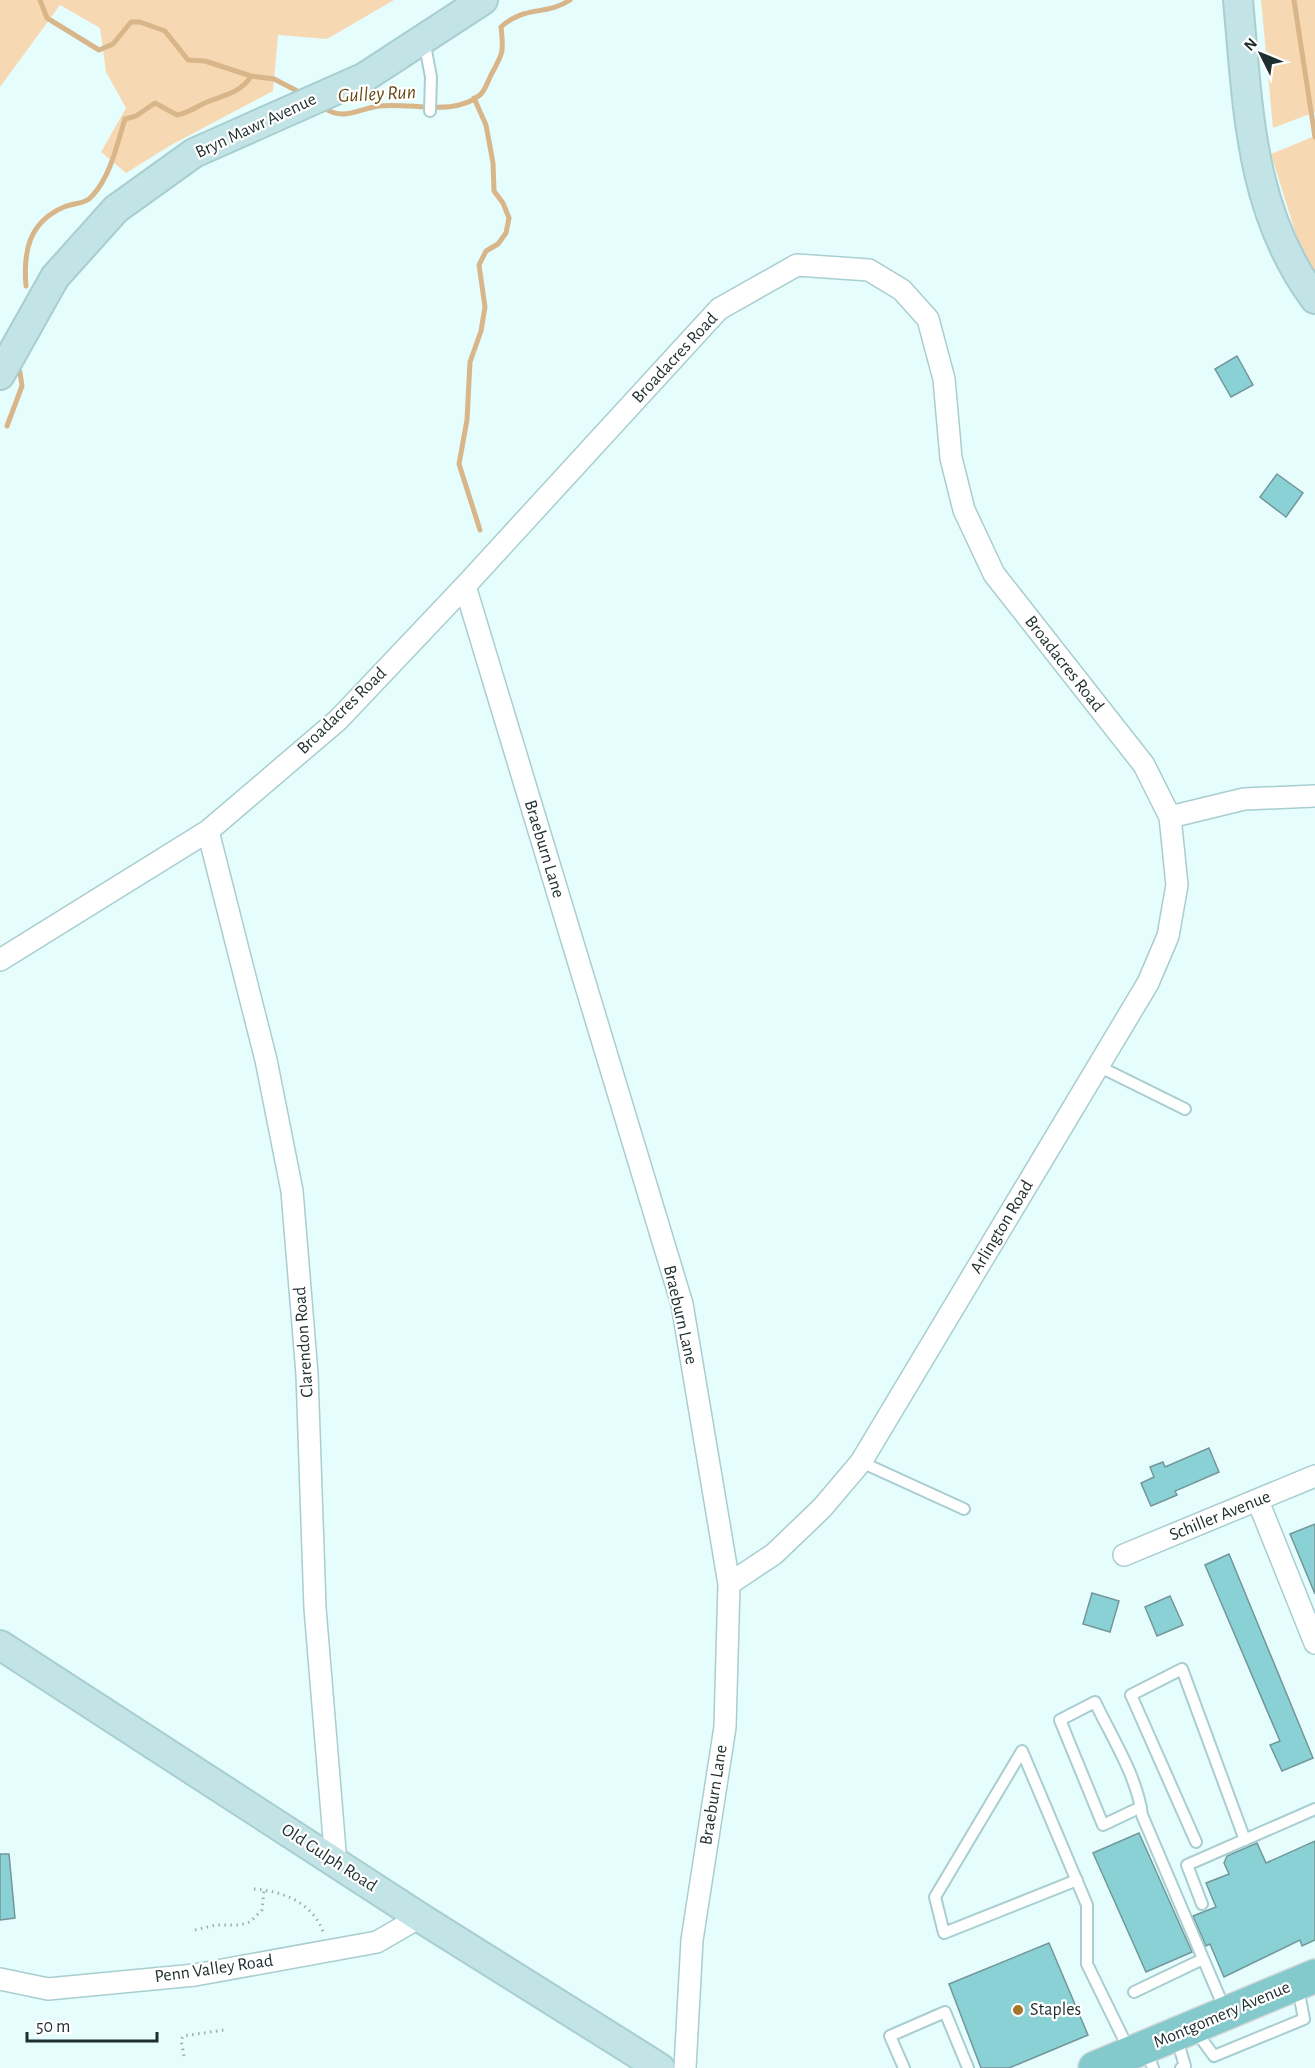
<svg xmlns="http://www.w3.org/2000/svg" width="1315" height="2068" font-family="'Alegreya Sans',sans-serif">
	<style>
		.green { fill: #f6d9b3 }
		.lines { fill: none; stroke-linecap: round; stroke-linejoin: round }
		.stream { stroke: #d8b689; stroke-width: 5 }
		.building { fill: #8ad1d5; stroke: #739799; stroke-width: 1.5 }
		.lane-casing { stroke: #a8ced0; stroke-width: 14 }
		.street-casing { stroke: #a8ced0; stroke-width: 24 }
		.secondary-casing { stroke: #a8ced0; stroke-width: 32 }
		.primary-casing { stroke: #d7d9d9; stroke-width: 36 }
		.path { stroke: #9bafaf; stroke-width: 3; stroke-dasharray: 1.5 4.5; stroke-linecap: butt }
		.lane { stroke: #fff; stroke-width: 10 }
		.street { stroke: #fff; stroke-width: 21 }
		.secondary { stroke: #c2e4e6; stroke-width: 28 }
		.primary { stroke: #84cacd; stroke-width: 33 }
		.poi-dot { fill: #a6752a; stroke: #fff; stroke-width: 2 }
		.labels { text-anchor: middle; dominant-baseline: central; stroke-width: 4.5; stroke-linejoin: round; paint-order: stroke }
		.street-label { font-size: 18px; fill: #1f2e2e; stroke: #fff }
		.poi-label { font-size: 18px; fill: #1f2e2e; stroke: #fff; text-anchor: start }
		.water-label { font-size: 20px; font-style: italic; fill: #694812; stroke: #fff }
	</style>
	<rect width="100%" height="100%" fill="#e6fdfe"/>
	<!-- green -->
	<path class="green" d="M0,0H394L327,39L278,35L273,91L171,145L126,173L101,152L126,108L106,72L100,28L60,5L0,87Z
		M1261,0H1315V112L1273,128Z
		M1315,136V272L1302,254L1271,154Z"/>
	<g class="lines">
		<!-- stream -->
		<path class="stream" d="M40,0L47,18L99,50L113,44L131,22H140L165,31L188,60L205,61L251,76L274,79L305,95
			M1294,0L1315,137
			M474,98L486,125L493,163L494,191L503,203L509,218L506,233L498,244L486,251L479,265L485,307L481,331L470,362L467,420L459,464L480,530
			M322,107C345,122 356,109 380,106C411,102 453,117 480,95C485,91 488,81 491,75C503,53 504,52 501,27C525,5 546,16 570,0
			M26,286C23,251 29,222 64,207C75,202 85,205 93,195C111,175 117,144 125,119L136,116L155,103L177,115C191,112 195,107 207,102C224,95 241,93 251,76
			M7,426L22,386L20,372"/>
	</g>
	<!-- building -->
	<path class="building" d="M1237,356L1253,385L1231,397L1215,369Z
		M1277,474L1303,493L1286,517L1260,497Z
		M1209,1448L1219,1472L1175,1491L1177,1495L1151,1506L1141,1483L1154,1477L1150,1467L1163,1462L1165,1467Z
		M1315,1524V1594L1290,1534Z
		M1229,1554L1313,1758L1282,1771L1270,1745L1280,1741L1205,1565Z
		M1092,1593L1119,1601L1110,1632L1083,1624Z
		M1170,1596L1183,1625L1157,1636L1145,1607Z
		M1139,1833L1192,1952L1146,1972L1093,1853Z
		M1315,1841V1940L1302,1946L1300,1940L1224,1977L1210,1944L1206,1946L1193,1916L1216,1907L1206,1883L1229,1874L1224,1863L1227,1856L1257,1843L1266,1863Z
		M0,1854H9L15,1918L0,1920Z
		M1049,1943L1088,2035L1009,2068H981L949,1984Z"/>
	<g class="lines">
		<defs>
			<path id="lane" d="M424,40L431,77L430,111
				M1098,1066L1185,1109
				M861,1462L964,1509
				M1141,1807L1103,1825L1060,1720L1095,1702C1112,1738 1137,1776 1142,1815L1225,2010
				M1196,1842L1131,1695L1182,1669L1245,1840
				M1077,1880L944,1933L935,1897L1022,1751L1087,1905V1964L1129,2050
				M1202,1904L1187,1865L1315,1809
				M1134,1992L1203,1959
				M1195,2030L1214,2056L1304,2019L1298,1988
				M1176,2036L1185,2066L1181,2068
				M1146,2050L1153,2068
				M904,2068L890,2036L945,2012L968,2068"/>
			<path id="street" d="M465,586L682,1304L729,1584L725,1727L692,1940L685,2068
				M208,831L266,1060L292,1191L307,1374L315,1608L336,1863
				M0,960L208,831L338,720L465,586L719,309L797,265L869,270L902,290L928,319L944,379L951,458L964,510L994,574L1144,765L1170,817L1244,799L1315,796
				M1258,1501L1315,1643
				M1124,1555L1315,1476
				M729,1584L774,1554L822,1508L861,1462L1148,983L1168,936L1177,885L1170,817
				M0,1979L48,1989L195,1975L377,1942L420,1917"/>
			<path id="secondary" d="M1238,0C1248,106 1249,210 1315,299
				M0,375L55,277L116,209L194,153L365,77L483,0
				M0,1645L424,1920L660,2068"/>
			<path id="primary" d="M1095,2068L1315,1976"/>
		</defs>
		<!-- lane casing -->
		<use href="#lane" class="lane-casing"/>
		<!-- street casing -->
		<use href="#street" class="street-casing"/>
		<!-- secondary casing -->
		<use href="#secondary" class="secondary-casing"/>
		<!-- primary casing -->
		<use href="#primary" class="primary-casing"/>
		<!-- path -->
		<path class="path" d="M254,1889C283,1891 313,1903 323,1932
			M195,1930L216,1925H240L250,1922L262,1910L264,1890
			M184,2056L181,2040L183,2036L224,2030"/>
		<!-- lane -->
		<use href="#lane" class="lane"/>
		<!-- street -->
		<use href="#street" class="street"/>
		<!-- secondary -->
		<use href="#secondary" class="secondary"/>
		<!-- primary -->
		<use href="#primary" class="primary"/>
	</g>
	<!-- markers -->
	<circle class="poi-dot" cx="1018" cy="2010" r="6"/>
	<g class="labels">
		<!-- street labels -->
		<g class="street-label">
			<text transform="translate(256 126) rotate(-25)">Bryn Mawr Avenue</text>
			<text transform="translate(675 358) rotate(-47)">Broadacres Road</text>
			<text transform="translate(1064 664) rotate(52)">Broadacres Road</text>
			<text transform="translate(342 711) rotate(-44)">Broadacres Road</text>
			<text transform="translate(544 849) rotate(73)">Braeburn Lane</text>
			<text transform="translate(1002 1227) rotate(-59)">Arlington Road</text>
			<text transform="translate(680 1315) rotate(77)">Braeburn Lane</text>
			<text transform="translate(304 1342) rotate(-94)">Clarendon Road</text>
			<text transform="translate(1220 1516) rotate(-22)">Schiller Avenue</text>
			<text transform="translate(714 1795) rotate(-81)">Braeburn Lane</text>
			<text transform="translate(329 1858) rotate(33)">Old Gulph Road</text>
			<text transform="translate(214 1969) rotate(-8)">Penn Valley Road</text>
			<text transform="translate(1222 2015) rotate(-23)">Montgomery Avenue</text>
		</g>
		<!-- poi labels -->
		<g class="poi-label">
			<text x="1030" y="2010">Staples</text>
		</g>
		<!-- water labels -->
		<g class="water-label">
			<text transform="translate(377 94) rotate(-3)">Gulley Run</text>
		</g>
	</g>
	<!-- north arrow -->
	<g transform="translate(1261 54) rotate(313)" stroke="#ffffff" stroke-width="4.5" paint-order="stroke">
	<path d="M0-4.5L10 22L0 15L-10 22Z" fill="#1f2e2e"/>
	<text y="-9" font-size="16" font-weight="bold" text-anchor="middle" fill="#1f2e2e">N</text>
	</g>
	<!-- scale -->
	<path d="M27 2032v9h130v-9" fill="none" stroke="#1f2e2e" stroke-width="3"/>
	<text x="36" y="2032" font-size="18" fill="#1f2e2e" stroke="#ffffff" stroke-width="4.5" paint-order="stroke">50 m</text>
</svg>
